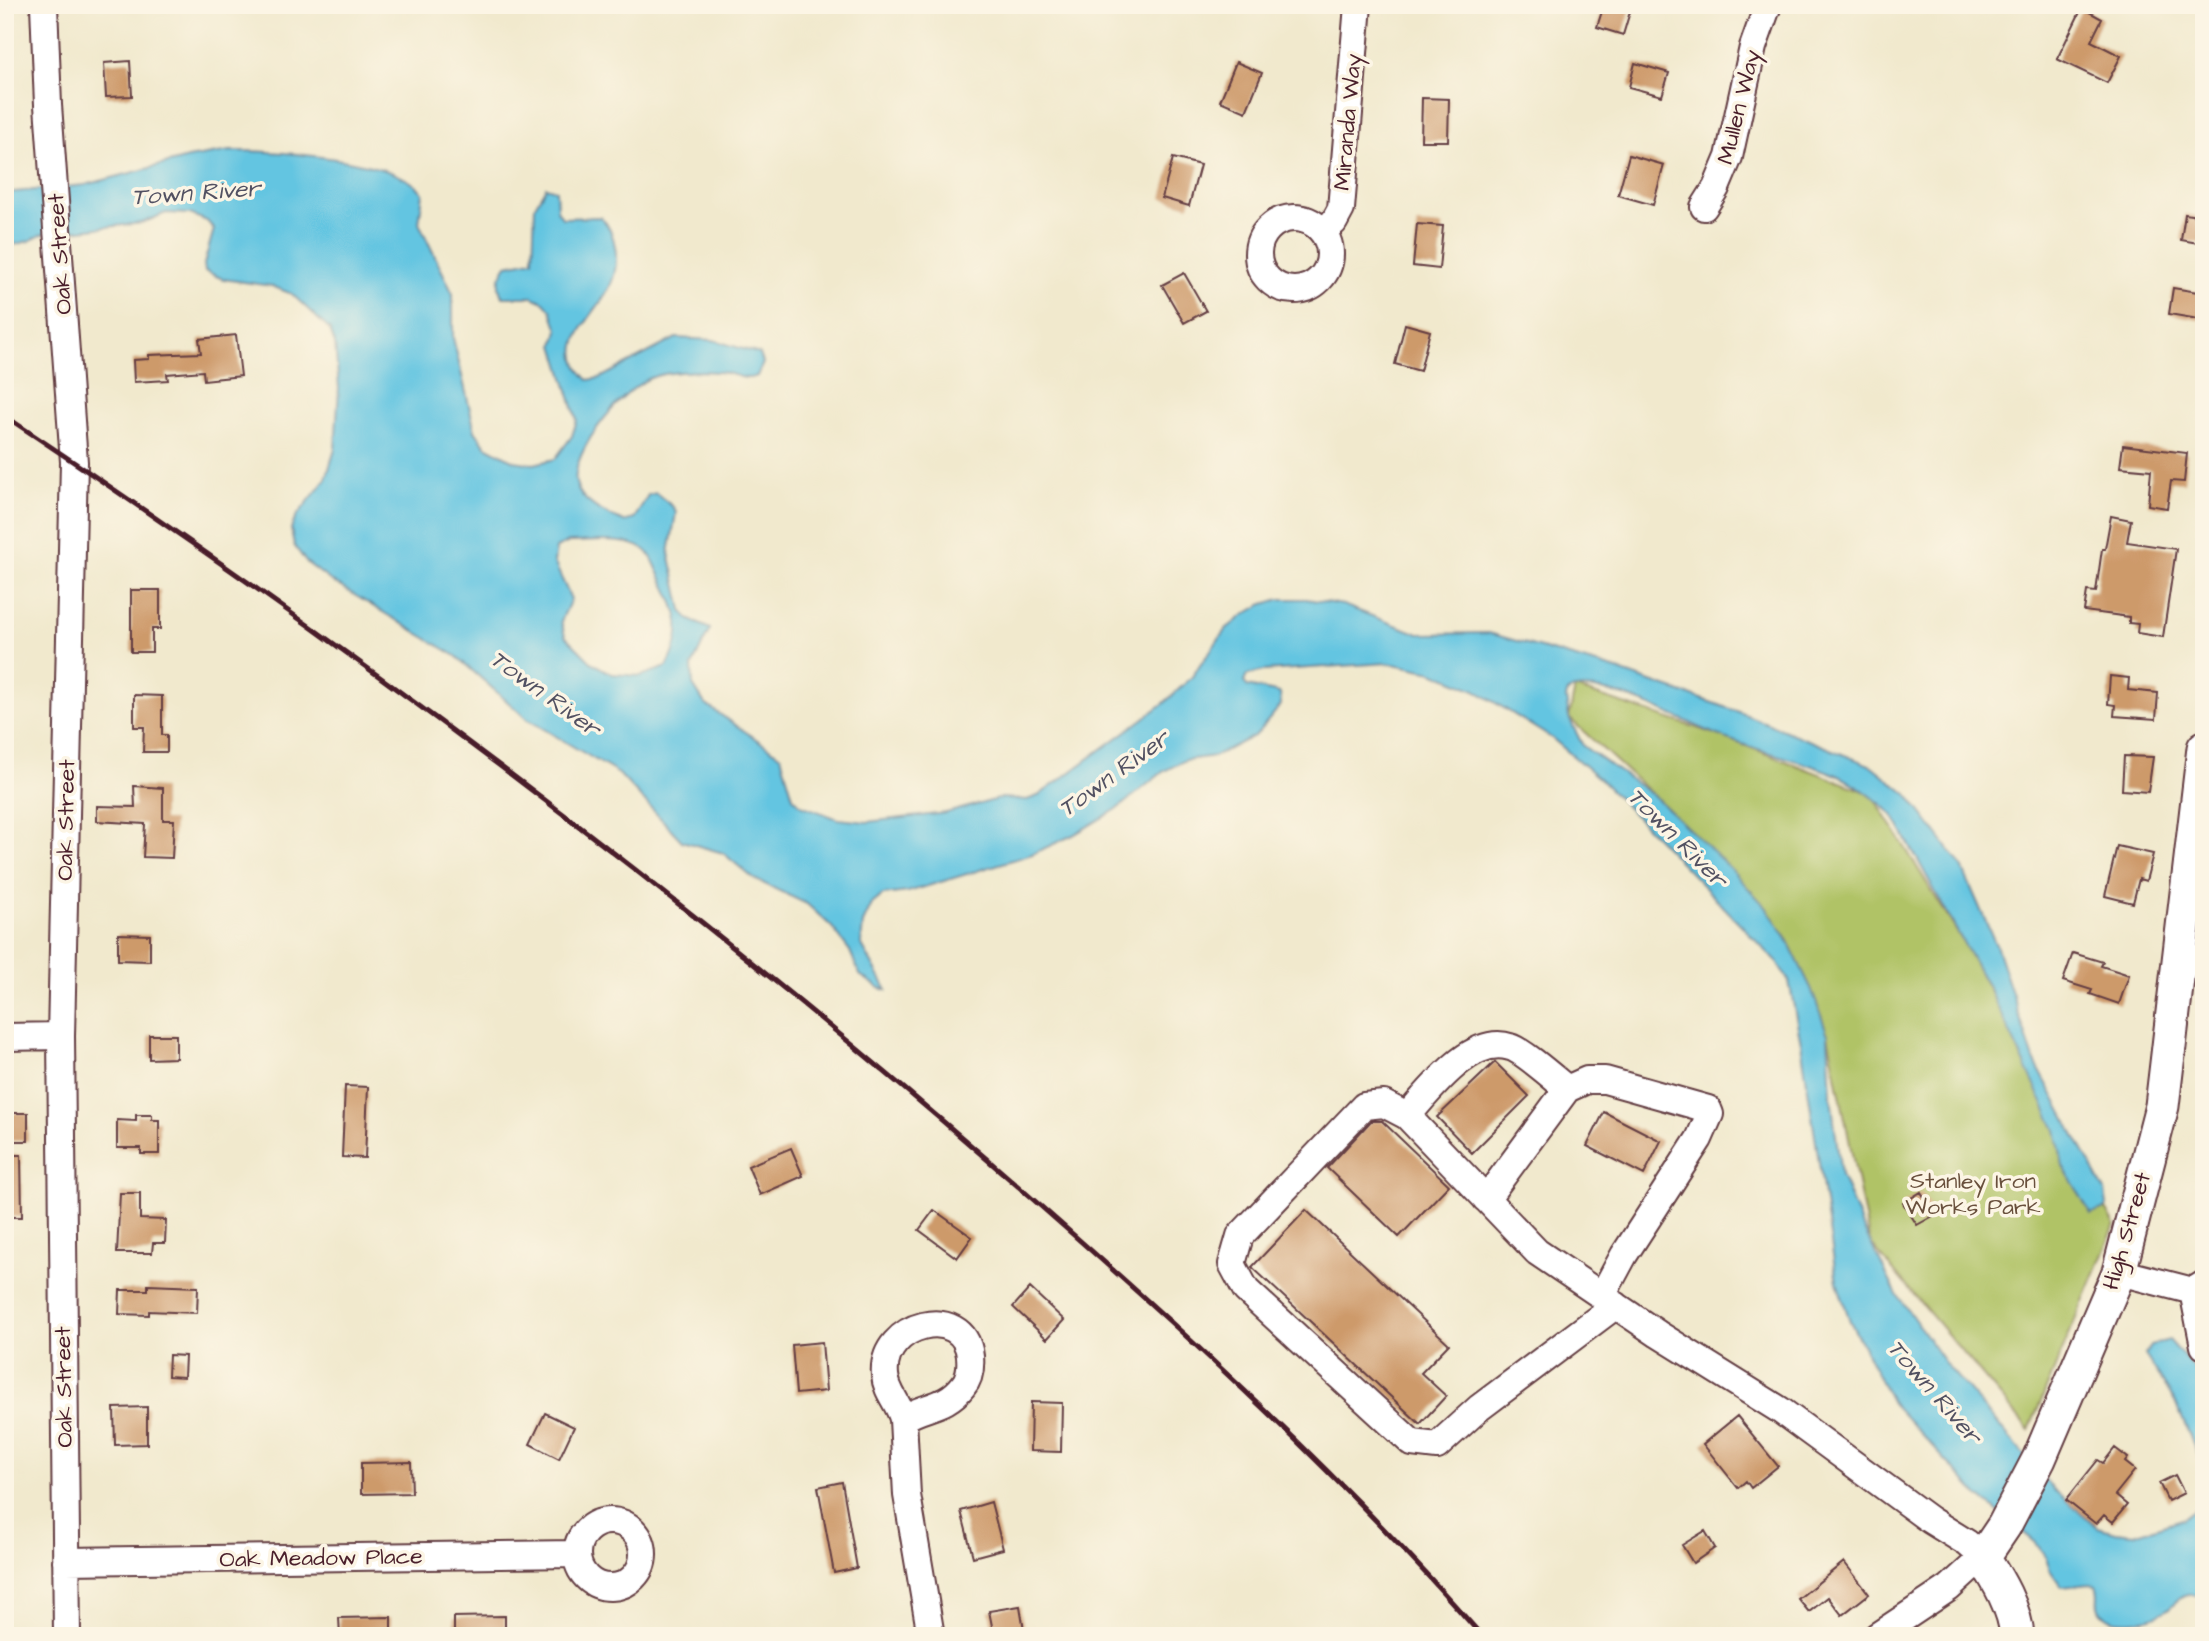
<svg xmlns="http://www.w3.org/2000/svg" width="2209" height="1641" font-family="'Architects Daughter',sans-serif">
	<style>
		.green { fill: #b0c366; stroke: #7d7148; stroke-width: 2 }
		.water { fill: #63c5e1; stroke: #567286; stroke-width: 2; fill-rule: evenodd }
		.building { fill: #cd9a6b }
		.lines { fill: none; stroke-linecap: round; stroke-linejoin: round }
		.minor-casing { stroke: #633d43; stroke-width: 30 }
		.major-casing { stroke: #633d43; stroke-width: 37 }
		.minor { stroke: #fff; stroke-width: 26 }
		.major { stroke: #fff; stroke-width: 33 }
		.rail { stroke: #4a1f2b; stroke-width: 5 }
		.labels { text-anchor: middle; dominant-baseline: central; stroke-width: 7; stroke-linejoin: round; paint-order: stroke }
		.street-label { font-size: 23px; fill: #4a1f2b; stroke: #fcf5e5 }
		.park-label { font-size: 23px; fill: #69503d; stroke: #fcf5e5 }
		.water-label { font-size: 24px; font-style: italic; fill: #525162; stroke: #fcf5e5 }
	</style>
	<rect width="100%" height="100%" fill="#fcf5e5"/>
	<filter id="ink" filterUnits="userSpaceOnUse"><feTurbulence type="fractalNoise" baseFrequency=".0143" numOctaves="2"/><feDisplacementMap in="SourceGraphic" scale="14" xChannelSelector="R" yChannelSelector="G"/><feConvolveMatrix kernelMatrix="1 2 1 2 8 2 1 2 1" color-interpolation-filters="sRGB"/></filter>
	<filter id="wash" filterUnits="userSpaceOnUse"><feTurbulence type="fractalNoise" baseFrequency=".00686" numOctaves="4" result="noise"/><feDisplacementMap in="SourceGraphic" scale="28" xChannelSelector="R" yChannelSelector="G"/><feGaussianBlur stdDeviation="1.57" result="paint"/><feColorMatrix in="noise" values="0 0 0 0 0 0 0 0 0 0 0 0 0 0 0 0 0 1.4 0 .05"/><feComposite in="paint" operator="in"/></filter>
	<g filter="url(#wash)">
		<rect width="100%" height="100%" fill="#f1e9cd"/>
		<!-- green -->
		<path class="green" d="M1575,688L1715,734L1872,794L1965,945L2115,1225L2029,1430L1870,1243L1828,1035L1785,935L1668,809L1569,718Z"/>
		<!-- water -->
		<path class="water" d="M230,151C273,151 397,157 423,193L419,223L453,294V338L475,431L486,446L514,461L534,464L555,459L572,436L577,420L554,345L558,330L551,310L544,302L533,297H503C495,286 500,276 507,265L533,260L535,206L546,187L556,190L557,210L562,218L601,217C617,234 620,262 611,284C599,314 551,345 588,380L600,378L676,338L713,340L760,354L763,363L757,376C745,381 738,375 726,373C709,370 673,371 656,376C627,383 570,451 576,483C580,503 608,515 624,522L634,519L648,495L656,493L673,507L676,513L669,553L682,610L688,619L710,629L692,666L693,685L705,704L781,756L793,797L801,805L838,819L867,822L946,813L1002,798L1027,800L1038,796L1163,704L1191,678L1226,629L1244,615L1261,605L1280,599H1306L1343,605L1419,634L1489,633L1610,668L1739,712L1872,766L1908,795L1962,867L1996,945L2034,1060L2105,1191L2107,1206L2103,1210L2091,1214L2063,1166L2056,1130L1990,991L1893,815C1876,799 1859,785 1837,775C1801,760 1761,752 1725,738C1689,725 1604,676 1568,691L1566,698L1569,718L1583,746L1654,796L1726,864L1766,907L1785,935L1811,988L1828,1035L1831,1097L1841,1175L1861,1224L1896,1293L1945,1363L2054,1490L2098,1527L2115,1532L2134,1534L2182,1519L2204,1503V1598C2199,1597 2193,1594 2188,1595C2178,1596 2173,1606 2165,1611C2150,1620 2115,1627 2101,1612C2094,1604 2101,1594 2096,1585L2089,1584L2062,1587L2050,1570L2046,1557L2035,1542L1977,1494L1892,1403L1850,1321L1837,1282L1801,1043L1789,981L1777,962L1600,779L1553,739L1475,690L1433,672L1388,663L1263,671L1247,675L1244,682L1247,686L1280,693L1281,705L1256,735L1215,756L1185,760L1164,771L1117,809L1073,835L1032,854L908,892L883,895L872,904L863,923L861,944L887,990L880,988L860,975L850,951L831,926L807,904L754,879L723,853L682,841L619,774L527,719L456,656L331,581L306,562L294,545L291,529L296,517L326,479L335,449L339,388L335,344L330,330L292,294L272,286L223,279L205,271L204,264L214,229L207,221L190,214L166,213L142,223L43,234L29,241L5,247V193L85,185L188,158ZM569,542C592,542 623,537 644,549C651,553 654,563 658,571C677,610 688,627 667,667L641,676L612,674L591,662L565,636L561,621L571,599L554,562L556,548Z
			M2169,1340L2194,1368L2204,1389V1469L2175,1401L2145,1355L2150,1345Z"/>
		<g id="blocks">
			<!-- building -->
			<path class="building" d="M1604,5H1632L1623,35L1597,27Z
				M2082,8L2102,19L2091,41L2121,56L2107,83L2057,59Z
				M130,61L132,96L106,97L104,63Z
				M1236,62L1262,73L1246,112L1220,101Z
				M1635,63L1669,73L1662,96L1629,87Z
				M1422,98L1449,99L1448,141H1421Z
				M1629,155L1664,165L1653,205L1618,195Z
				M1173,158L1200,165L1189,206L1162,198Z
				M2185,214L2204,217V244L2181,240Z
				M1417,224L1443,226L1439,269L1413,266Z
				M1184,273L1206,311L1184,323L1162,285Z
				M2173,288L2204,293V320L2169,314Z
				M1405,324L1430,331L1420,371L1395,364Z
				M236,335L241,376L204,380L203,371L167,374L168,380L134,382L133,360L149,359V355L201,353L199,339Z
				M2123,445L2187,453L2184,482L2171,481L2167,508L2148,505L2151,470L2120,467Z
				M2111,516L2131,520L2127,542L2176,549L2163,637L2137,633L2138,624L2129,623V617L2084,611L2087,591L2096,592L2102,549H2105Z
				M131,590H160V629H152V652H131Z
				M2110,676L2129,678L2128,690L2158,693L2156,719L2114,716L2115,705L2108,704Z
				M134,695L162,696V735H167V752H143L144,727H134Z
				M2124,756L2153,757L2148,792L2122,790Z
				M134,786L163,788V820H174L172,858L143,857L145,824L97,821V806L135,807Z
				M2117,846L2153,854L2146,881L2139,879L2133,903L2105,896Z
				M118,934L150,935V961L118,960Z
				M2073,953L2103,962L2101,966L2129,975L2119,1004L2090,994L2092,990L2063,981Z
				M149,1035H176V1058L149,1059Z
				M1495,1062L1529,1096L1472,1153L1437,1117Z
				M345,1086L368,1087L365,1158L342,1157Z
				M1604,1112L1661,1141L1644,1175L1587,1146Z
				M5,1113H28V1141H5Z
				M136,1115H152V1120H159V1154H141V1148H117V1120L136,1121Z
				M1371,1121H1382L1449,1185L1399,1237L1327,1168Z
				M791,1148L803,1176L760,1195L748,1166Z
				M5,1155H21L22,1217H5Z
				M1921,1192L1935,1215L1917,1225L1903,1203Z
				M120,1193H140V1219L166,1220L165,1243H153L152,1253H117Z
				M934,1210L972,1237L957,1258L919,1230Z
				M1306,1210L1449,1344L1421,1373L1446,1396L1420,1424L1252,1267Z
				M148,1285L198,1287L197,1313L149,1311V1315L119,1314L120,1290H148Z
				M1030,1288L1064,1320L1047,1339L1013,1307Z
				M822,1342L826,1391L796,1394L792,1345Z
				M169,1355L185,1356L184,1377L168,1376Z
				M1031,1402L1062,1403L1061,1452L1030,1451Z
				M147,1407V1444L115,1445L114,1408Z
				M545,1413L574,1427L559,1459L530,1444Z
				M1737,1416L1778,1466L1751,1488L1746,1481L1738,1488L1703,1444Z
				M2115,1448L2128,1458L2125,1462L2135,1470L2115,1495L2127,1505L2113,1522L2104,1515L2096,1524L2066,1500L2098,1460L2103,1463Z
				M411,1462L412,1493L361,1494V1463Z
				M2175,1475L2184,1493L2168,1501L2159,1483Z
				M842,1482L857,1568L834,1573L818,1487Z
				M991,1502L1003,1549L973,1557L961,1511Z
				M1705,1531L1715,1548L1693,1563L1682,1545Z
				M1844,1562L1869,1594L1842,1615L1828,1597L1809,1612L1798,1599Z
				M1020,1606L1025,1636H994L989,1611Z
				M505,1616V1636H454V1617Z
				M391,1617V1636H340L339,1618Z"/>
		</g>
	</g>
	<g filter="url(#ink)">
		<use href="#blocks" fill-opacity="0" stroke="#633d43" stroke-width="2"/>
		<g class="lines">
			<defs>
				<path id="minor" d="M44,5L48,105L74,462L61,1036L67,1636
					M1704,207L1716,188L1729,157L1753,47L1768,5
					M1258 254a36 36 0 1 1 72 0a36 36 0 1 1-72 0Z
					M1322,231L1334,222L1341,209L1358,5
					M5,1037L61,1036
					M1407,1116C1429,1092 1471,1034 1510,1047C1522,1050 1556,1080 1567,1089
					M1486,1199L1567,1089L1587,1080H1605L1708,1109L1710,1114L1699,1139L1624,1255L1602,1296
					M2119,1272L2193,1291L2204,1284
					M2193,1291L2204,1346
					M1616,1305L1479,1408L1437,1446L1412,1443L1246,1290L1232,1264L1240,1236L1364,1106L1384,1104L1407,1116L1537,1252L1658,1334L1780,1410L1930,1520L1967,1543L1983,1557L1949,1588L1877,1636
					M903,1419C924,1405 945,1409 963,1386C970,1378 971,1367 970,1356C964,1302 880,1323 885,1375C886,1392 899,1403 903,1419L907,1495L931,1636
					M577 1554a33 33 0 1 1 66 0a33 33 0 1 1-66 0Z
					M66,1561L576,1554"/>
				<path id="major" d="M2017,1636C2015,1608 1998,1580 1983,1557L2004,1526L2039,1459L2119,1272L2162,1106L2204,748"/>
			</defs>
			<!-- minor casing -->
			<use href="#minor" class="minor-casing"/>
			<!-- major casing -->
			<use href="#major" class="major-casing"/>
			<!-- minor -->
			<use href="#minor" class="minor"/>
			<!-- major -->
			<use href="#major" class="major"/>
			<!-- rail -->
			<path class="rail" d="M5,416C348,644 678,891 989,1161C1161,1310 1332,1464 1482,1636"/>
		</g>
	</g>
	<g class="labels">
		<!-- street labels -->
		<g class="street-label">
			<text transform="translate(1739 107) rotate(-76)">Mullen Way</text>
			<text transform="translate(1348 122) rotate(-85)">Miranda Way</text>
			<text transform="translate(60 254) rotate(-94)">Oak Street</text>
			<text transform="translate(66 820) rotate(-89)">Oak Street</text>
			<text transform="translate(2127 1231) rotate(-74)">High Street</text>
			<text transform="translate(64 1387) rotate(-91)">Oak Street</text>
			<text transform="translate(321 1558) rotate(-1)">Oak Meadow Place</text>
		</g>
		<!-- park labels -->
		<g class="park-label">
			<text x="1973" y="1181">Stanley Iron<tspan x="1973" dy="26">Works Park</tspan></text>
		</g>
		<!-- water labels -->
		<g class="water-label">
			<text transform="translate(196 193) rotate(-4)">Town River</text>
			<text transform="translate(545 694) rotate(36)">Town River</text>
			<text transform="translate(1114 774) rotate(-36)">Town River</text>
			<text transform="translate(1677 838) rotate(45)">Town River</text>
			<text transform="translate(1934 1392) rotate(49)">Town River</text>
		</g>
	</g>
	<!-- margin -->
	<rect width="2209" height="1641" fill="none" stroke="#fcf5e5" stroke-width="28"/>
</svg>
